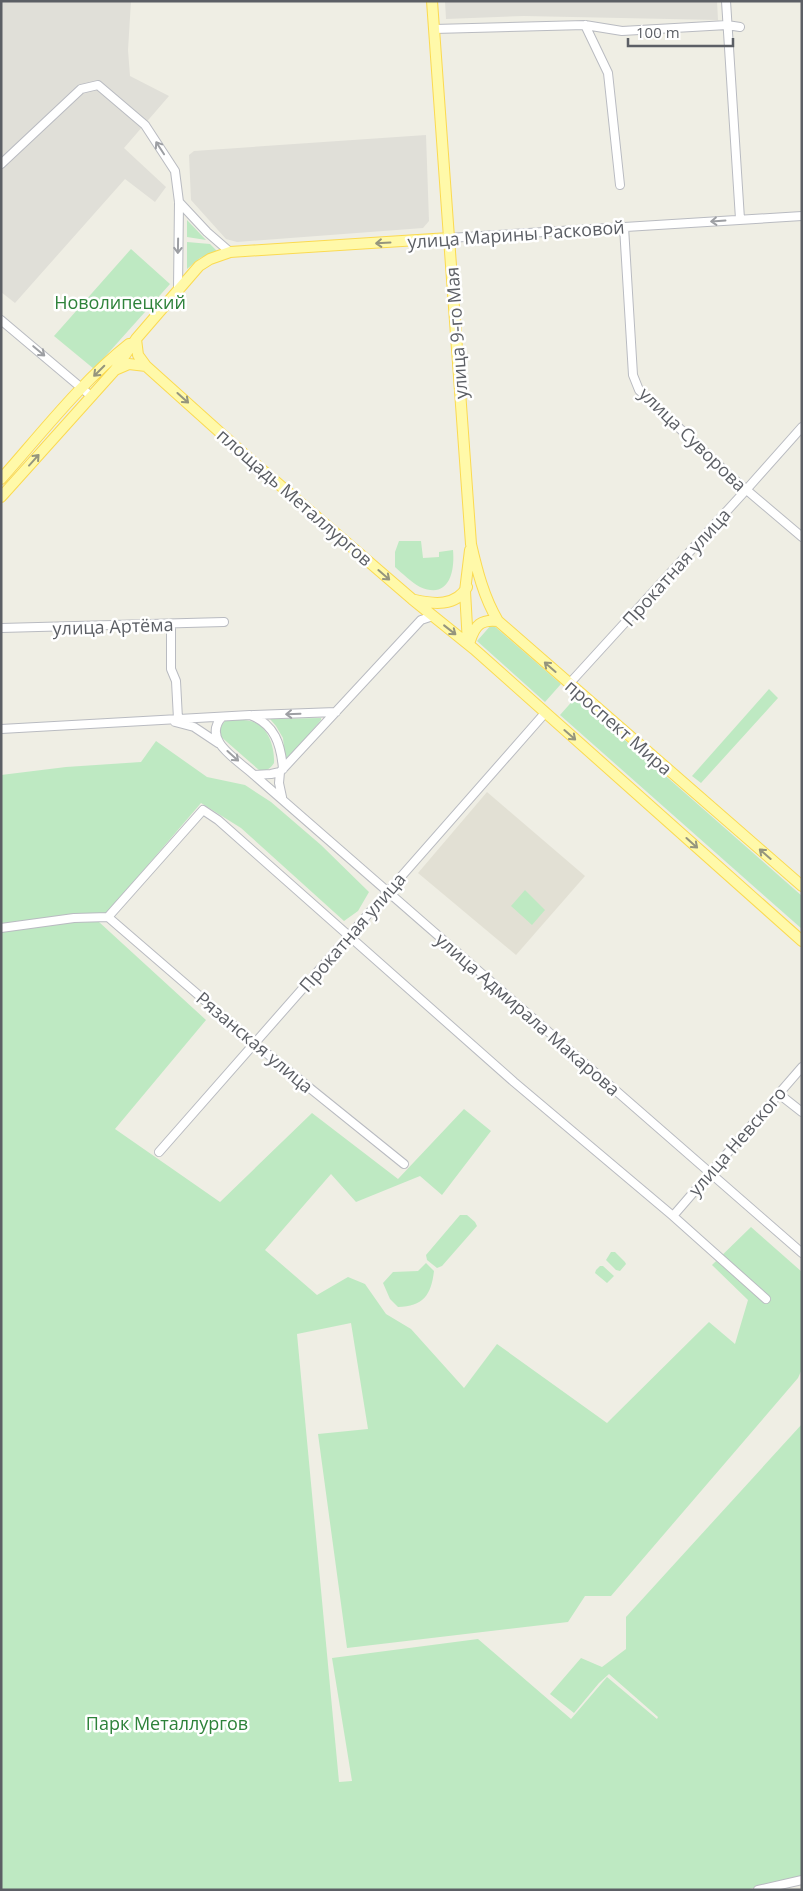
<svg xmlns="http://www.w3.org/2000/svg" width="803" height="1891" font-family="'Open Sans',sans-serif">
	<style>
		.industrial { fill: #e0dfd8 }
		.education { fill: #e2e0d4 }
		.green { fill: #bee9c2 }
		.lines { fill: none; stroke-linecap: round; stroke-linejoin: round }
		.minor-casing { stroke: #b9bbc1; stroke-width: 10 }
		.major-casing { stroke: #fbda51; stroke-width: 12 }
		.minor { stroke: #fff; stroke-width: 8 }
		.major { stroke: #fff9a9; stroke-width: 10 }
		.oneway { stroke: #9d9fa3 }
		.oneway2 { stroke: #95957d }
		.labels { text-anchor: middle; dominant-baseline: central; stroke-width: 5; stroke-linejoin: round; paint-order: stroke }
		.street-label { font-size: 18px; fill: #5c5f65; stroke: #fff }
		.park-label { font-size: 18px; fill: #2e823a; stroke: #fff }
	</style>
	<rect width="100%" height="100%" fill="#efeee4"/>
	<!-- industrial -->
	<path class="industrial" d="M1,1H131L128,50L130,76L169,96L124,148L166,187L155,202L125,179L15,303L1,292Z
		M445,1H717L718,20L524,16L446,19Z
		M426,135L429,221L423,228L237,242L226,239L191,200L189,155L194,151Z"/>
	<!-- education -->
	<path class="education" d="M487,792L585,876L516,955L418,873Z"/>
	<!-- green -->
	<path class="green" d="M187,220L206,240L187,237Z
		M187,242L210,244L217,251L200,258L187,269Z
		M131,249L170,284L94,369L54,336Z
		M399,541H421L423,558L439,557V552L453,550C455,572 449,600 420,587C411,582 403,574 395,567V552Z
		M492,624L561,684L545,702L477,641Z
		M769,689L778,698L701,783L692,776Z
		M576,697L802,896V929L560,715Z
		M321,718V720L287,760L285,758L283,738L276,726L270,719Z
		M226,720C234,721 243,719 250,721C268,724 275,748 274,763C270,769 266,772 259,770L219,735L221,726Z
		M156,741L207,777L245,785L271,802L321,845L369,892L358,911L344,921L241,828L201,803L99,922L206,1020L115,1129L220,1202L312,1113L398,1179L464,1109L491,1131L442,1195L420,1176L356,1202L331,1174L265,1250L317,1295L348,1277L365,1284L386,1314L411,1329L464,1388L497,1344L607,1423L709,1322L735,1344L748,1300L712,1265L751,1227L802,1272V1369L798,1378L611,1596H585L568,1622L347,1648L318,1434L368,1429L351,1323L297,1334L339,1782L352,1781L332,1658L478,1639L571,1719L607,1677L657,1719L658,1717L609,1674L599,1683L574,1713L550,1694L581,1658L602,1667L626,1649V1617L802,1424V1877L745,1890H1V775L66,767L141,762Z
		M525,890L545,910L532,925L511,906Z
		M460,1215H467L475,1222L477,1226L442,1266L437,1268L427,1260L426,1255Z
		M611,1252H615L625,1262L626,1264L620,1271L616,1270L606,1260Z
		M426,1263L434,1271C431,1296 423,1306 398,1307L390,1299L383,1283L393,1272L418,1271Z
		M600,1266H603L614,1276L607,1283L595,1273L596,1270Z"/>
	<g class="lines">
		<defs>
			<path id="minor" d="M726,1L740,219
				M585,25L608,73L620,185
				M434,29L585,25L622,31L727,25L740,27
				M1,164L81,89L98,85L145,125L175,171L179,202L178,289
				M179,202L207,232L230,252
				M624,227L633,375L639,390L729,475L802,537
				M449,238L802,216
				M1,320L91,396
				M171,624V669L176,681L178,719
				M1,628L224,622
				M569,684L746,490L802,427
				M253,715L336,712
				M222,717C201,740 238,760 254,775L271,774L280,772L421,620L433,616
				M175,722L194,727L218,743
				M1,729L250,715C275,724 281,745 283,769
				M280,772L279,783L282,797
				M254,775L802,1253
				M108,917L254,1043L404,1164
				M1,928L74,918L108,917L203,810L218,820L514,1082L673,1216L766,1299
				M779,1094L802,1112
				M159,1152L545,713
				M673,1216L802,1067
				M758,1890L802,1880"/>
			<path id="major" d="M432,1L471,544C477,570 484,598 498,621L802,886
				M136,339L138,355L146,366L253,462L412,599L474,649L802,941
				M115,370L136,339L199,266L210,259L230,252L449,238
				M1,479C40,435 83,380 129,344
				M1,497L115,370L129,364L146,366
				M415,600C433,604 456,607 467,587
				M470,641C475,625 481,619 498,621
				M468,644L465,591L470,550"/>
		</defs>
		<!-- minor casing -->
		<use href="#minor" class="minor-casing"/>
		<!-- major casing -->
		<use href="#major" class="major-casing"/>
		<!-- minor -->
		<use href="#minor" class="minor"/>
		<!-- major -->
		<use href="#major" class="major"/>
	</g>
	<!-- one-way arrows -->
	<defs><path id="oneway-shaft" d="M-6 0H5M1.5-3L5.5 0L1.5 3" fill="none" stroke-width="1.6" stroke-linecap="round" stroke-linejoin="round" transform="scale(1.25)"/></defs>
	<g class="oneway">
		<use href="#oneway-shaft" transform="translate(160 148) rotate(-123)"/>
		<use href="#oneway-shaft" transform="translate(718 221) rotate(176)"/>
		<use href="#oneway-shaft" transform="translate(178 246) rotate(91)"/>
		<use href="#oneway-shaft" transform="translate(39 351) rotate(40)"/>
		<use href="#oneway-shaft" transform="translate(293 714) rotate(178)"/>
		<use href="#oneway-shaft" transform="translate(233 756) rotate(42)"/>
	</g>
	<g class="oneway2">
		<use href="#oneway-shaft" transform="translate(383 243) rotate(177)"/>
		<use href="#oneway-shaft" transform="translate(99 371) rotate(135)"/>
		<use href="#oneway-shaft" transform="translate(183 398) rotate(42)"/>
		<use href="#oneway-shaft" transform="translate(34 460) rotate(-48)"/>
		<use href="#oneway-shaft" transform="translate(384 575) rotate(41)"/>
		<use href="#oneway-shaft" transform="translate(450 630) rotate(38)"/>
		<use href="#oneway-shaft" transform="translate(550 667) rotate(-139)"/>
		<use href="#oneway-shaft" transform="translate(570 735) rotate(41)"/>
		<use href="#oneway-shaft" transform="translate(692 843) rotate(42)"/>
		<use href="#oneway-shaft" transform="translate(765 854) rotate(-139)"/>
	</g>
	<g class="labels">
		<!-- street labels -->
		<g class="street-label">
			<text transform="translate(516 234) rotate(-4)">улица Марины Расковой</text>
			<text transform="translate(456 333) rotate(-94)">улица 9-го Мая</text>
			<text transform="translate(693 439) rotate(44)">улица Суворова</text>
			<text transform="translate(295 497) rotate(41)">площадь Металлургов</text>
			<text transform="translate(676 567) rotate(-48)">Прокатная улица</text>
			<text transform="translate(113 626) rotate(-2)">улица Артёма</text>
			<text transform="translate(619 727) rotate(41)">проспект Мира</text>
			<text transform="translate(352 932) rotate(-49)">Прокатная улица</text>
			<text transform="translate(528 1014) rotate(41)">улица Адмирала Макарова</text>
			<text transform="translate(255 1042) rotate(40)">Рязанская улица</text>
			<text transform="translate(737 1141) rotate(-49)">улица Невского</text>
		</g>
		<!-- park labels -->
		<g class="park-label">
			<text x="120" y="302">Новолипецкий</text>
			<text x="167" y="1723">Парк Металлургов</text>
		</g>
	</g>
	<!-- border -->
	<rect width="803" height="1891" fill="none" stroke="#5c5f65" stroke-width="5"/>
	<!-- scale -->
	<path d="M628 38v8h105v-8" fill="none" stroke="#5c5f65" stroke-width="2.5"/>
	<text x="636" y="38" font-size="15" fill="#5c5f65" stroke="#ffffff" stroke-width="4" paint-order="stroke">100 m</text>
</svg>
